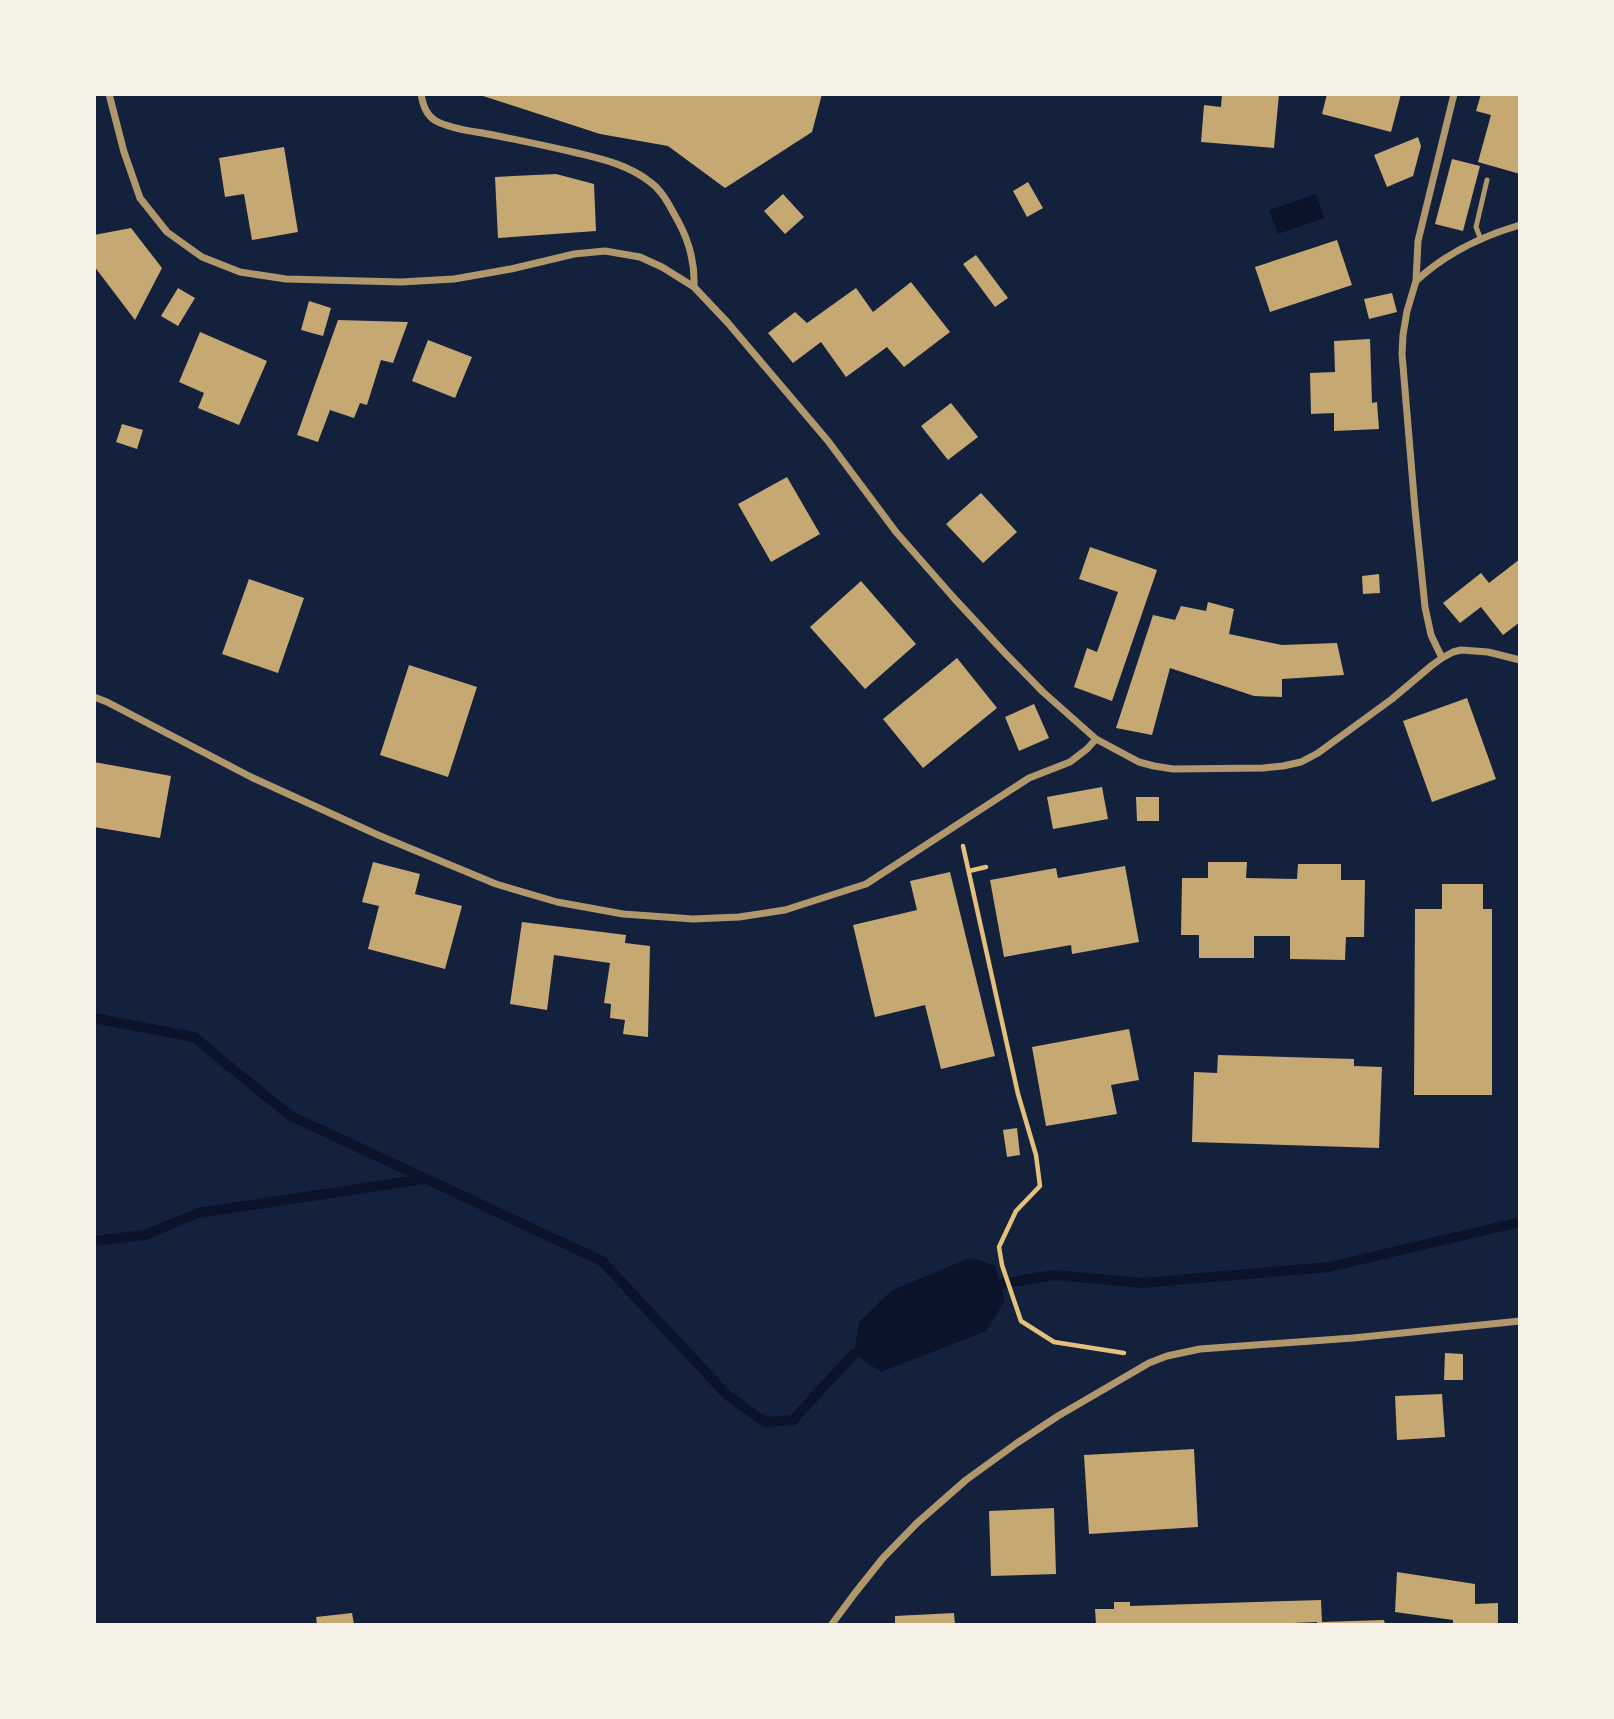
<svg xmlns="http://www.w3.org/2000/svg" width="1614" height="1719" font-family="Raleway,sans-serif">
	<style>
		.water { fill: #0b132b }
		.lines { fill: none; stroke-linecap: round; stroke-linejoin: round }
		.stream { stroke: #0b132b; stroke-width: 10 }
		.building { fill: #c6a872 }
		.path { stroke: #e5c07b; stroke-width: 4.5 }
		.service { stroke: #b1986c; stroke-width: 5 }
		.minor { stroke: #b1986c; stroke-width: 7 }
	</style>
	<rect width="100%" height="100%" fill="#14213d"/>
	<!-- water -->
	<path class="water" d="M1316,194L1324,218L1278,234L1269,210Z
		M970,1258L995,1265L1005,1301L986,1331L881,1372L854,1354L859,1322L892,1290Z"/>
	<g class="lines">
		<!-- stream -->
		<path class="stream" d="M94,1018L194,1037L289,1115L602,1261L727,1395L765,1422L793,1420L854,1354L864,1349
			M94,1241L145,1235L198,1213L424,1179
			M989,1289L1000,1284L1054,1275L1142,1283L1329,1267L1520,1222"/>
	</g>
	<!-- building -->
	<path class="building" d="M477,94H822L812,132L725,188L668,146L600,134Z
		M1222,94H1279L1274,148L1201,142L1204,105L1221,107Z
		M1327,94H1401L1391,132L1322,114Z
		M1481,94H1520V174L1478,162L1491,115L1476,111Z
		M1418,137L1421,146L1413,176L1387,187L1374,155Z
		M284,147L298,232L252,240L244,194L225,197L219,158Z
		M1452,159L1480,166L1463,231L1435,224Z
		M556,174L594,184L596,231L498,238L495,177Z
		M1028,182L1043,208L1027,217L1013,191Z
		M783,194L804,217L785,234L764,211Z
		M131,228L162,268L135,320L94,266V235Z
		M1337,240L1352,285L1270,312L1255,267Z
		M976,255L1008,298L995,307L963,264Z
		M911,282L950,332L904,367L887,347L846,377L821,342L793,363L768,333L795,312L807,323L856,288L873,312Z
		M178,288L195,298L178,326L161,316Z
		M1392,293L1397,312L1369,319L1364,299Z
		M309,301L331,308L323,336L301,330Z
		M338,320L408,322L393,363L381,360L367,405L360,403L354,418L330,410L318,442L297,435Z
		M200,332L267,361L239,425L198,408L204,393L179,382Z
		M1370,339L1372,403L1377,402L1379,429L1334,431V413L1311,414L1310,373L1335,372L1334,341Z
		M428,340L472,357L455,398L412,381Z
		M951,403L978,437L948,460L921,426Z
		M122,424L143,430L137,449L116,442Z
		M787,477L820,534L771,562L738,504Z
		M981,493L1017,532L983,563L946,524Z
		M1090,547L1157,570L1112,701L1074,687L1087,648L1097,652L1118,592L1079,579Z
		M1520,559V622L1503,635L1481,607L1460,623L1443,603L1481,573L1489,583Z
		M1379,574L1380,593L1363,594L1362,576Z
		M249,579L304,598L278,673L222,654Z
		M861,581L916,644L865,689L810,627Z
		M1208,602L1234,609L1229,634L1282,645L1337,643L1344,675L1282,679V697L1254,696L1170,668L1152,735L1116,728L1153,615L1175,620L1181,606L1206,611Z
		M957,658L997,708L923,768L883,719Z
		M409,665L477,687L448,777L380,755Z
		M1467,698L1496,779L1432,802L1403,721Z
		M1034,704L1049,738L1019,751L1005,717Z
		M94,762L171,776L160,838L94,827Z
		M1102,787L1108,819L1053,829L1047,797Z
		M1136,797H1159V821H1137Z
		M373,862L420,874L415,894L462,906L445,969L368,949L379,906L362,902Z
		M1208,862H1247L1246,878L1297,879L1298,864H1341V880H1365L1364,937H1346L1345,960L1290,959V936H1254V958H1199V935H1181L1182,878H1208Z
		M1125,866L1139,942L1072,954L1071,945L1004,957L990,880L1056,868L1058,878Z
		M950,872L995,1056L941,1069L925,1005L875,1017L853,925L917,910L910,881Z
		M1442,884H1483V909H1492V1095H1414L1415,909H1442Z
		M522,922L626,935L625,943L650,946L648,1037L623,1034L625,1020L610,1018L611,1004L604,1003L610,963L554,955L547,1010L510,1004Z
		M1129,1029L1139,1080L1111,1085L1117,1114L1046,1126L1032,1047Z
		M1218,1055L1354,1059V1066L1382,1067L1379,1148L1192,1142L1194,1072L1217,1073Z
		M1017,1128L1020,1155L1007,1157L1003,1130Z
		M1445,1353L1463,1354V1380H1444Z
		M1442,1394L1445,1437L1397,1440L1395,1396Z
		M1194,1449L1198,1527L1089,1534L1084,1455Z
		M1054,1508L1056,1574L991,1576L989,1511Z
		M1397,1572L1475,1584V1604L1498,1603V1624H1453V1620L1395,1612Z
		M1321,1600L1322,1622L1384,1620L1385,1624H1317V1622L1269,1624H1096L1095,1609H1114V1602H1130V1606Z
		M352,1613L354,1624H317L316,1617Z
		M954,1613L955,1624H895V1616Z"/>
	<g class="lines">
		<!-- path -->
		<path class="path" d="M963,846L1018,1094L1036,1155L1040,1186L1016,1211L999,1247L1002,1265L1021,1321L1054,1342L1124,1353
			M969,871L986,867"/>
		<!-- service -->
		<path class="service" d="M1481,240L1476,227L1487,180"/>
		<!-- minor -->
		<path class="minor" d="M109,94L124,152L140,198L167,232L202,257L240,272L286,279L401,282L454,279L511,269L574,254L605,251L640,257L662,267L694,287L728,323L828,441L896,532L953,597L1003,651L1043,692L1096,739L1139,762L1154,766L1173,769L1263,768L1283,766L1301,762L1318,753L1392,699L1431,666L1442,658L1453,652L1461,650L1488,652L1520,660
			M421,94C423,105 426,115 436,121C451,129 472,131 488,134C518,140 547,146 577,153C602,159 629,165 650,182C663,191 670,207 678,221C689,241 695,264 694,287
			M1416,281C1445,254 1482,236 1520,225
			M1442,658L1431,635L1425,607L1415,509L1402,354L1403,335L1407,311L1416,281L1418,241L1454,94
			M94,697L107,702L251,777L378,835L496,884L557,902L623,914L693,919L739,917L785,910L866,884L1029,778L1070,762L1087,749L1096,739
			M832,1624L855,1593L883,1558L916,1524L966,1480L1017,1443L1058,1416L1149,1363L1167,1356L1200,1349L1353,1338L1520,1321"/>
	</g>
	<!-- border -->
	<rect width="1614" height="1719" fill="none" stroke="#f6f1e7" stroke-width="192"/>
</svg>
